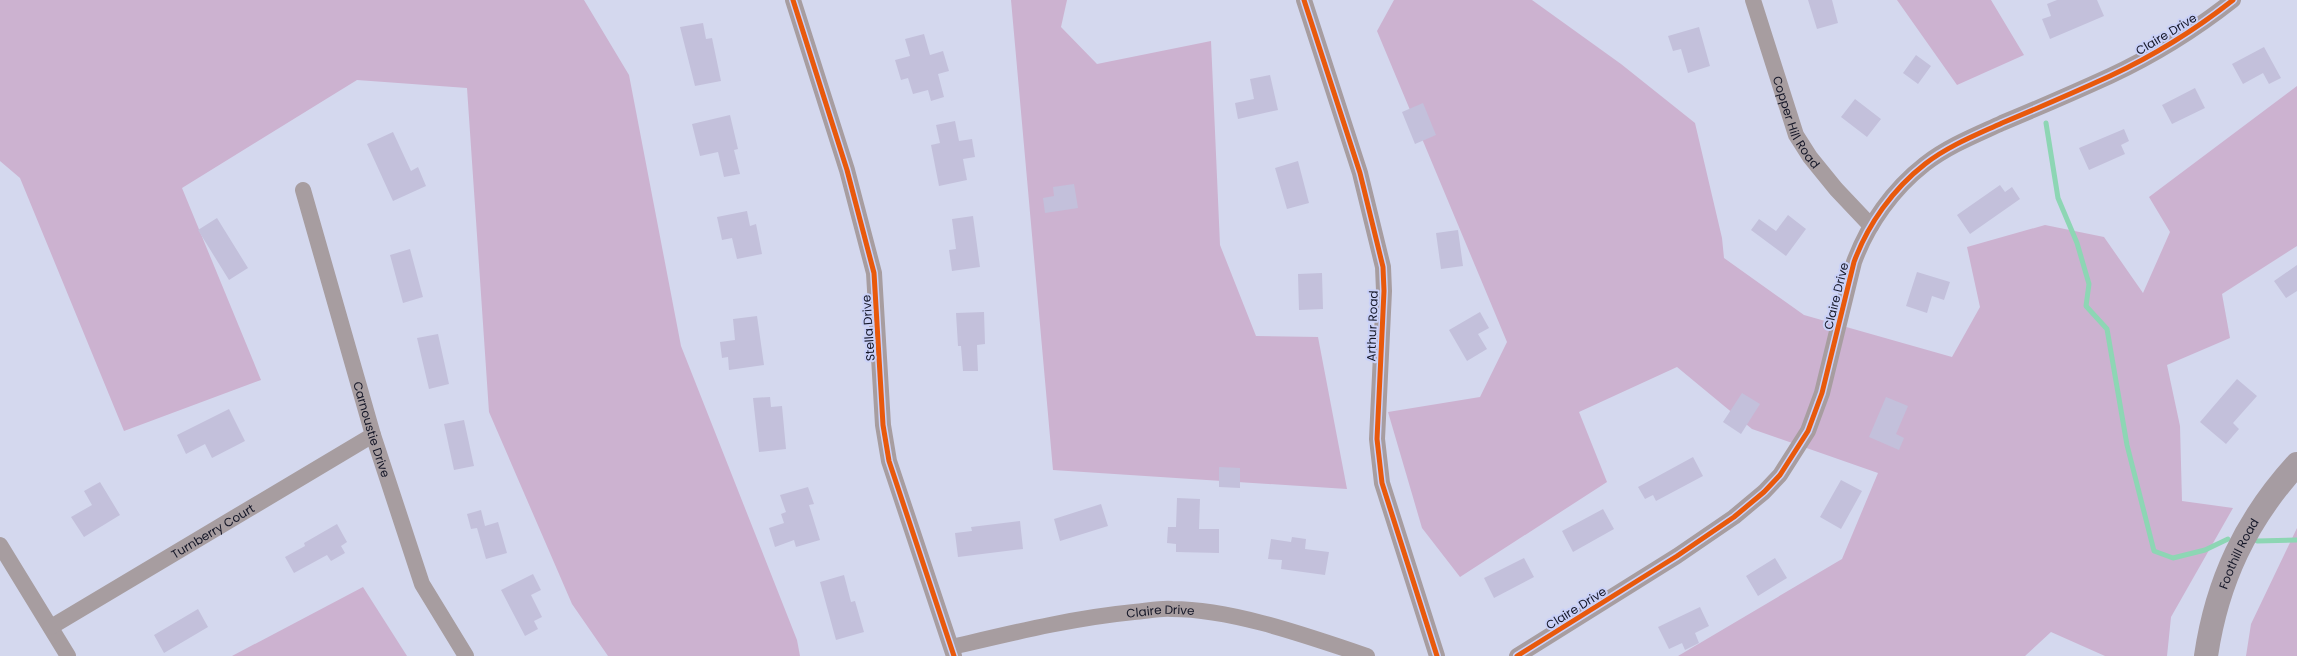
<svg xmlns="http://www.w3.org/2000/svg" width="2297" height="656" font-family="Poppins,sans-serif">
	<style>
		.green { fill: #ccb2d0 }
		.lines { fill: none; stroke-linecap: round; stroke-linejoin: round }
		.stream { stroke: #8dd6b4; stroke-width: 5 }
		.building { fill: #c3c0db }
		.street { stroke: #a79da0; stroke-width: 16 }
		.secondary { stroke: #a69ca2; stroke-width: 24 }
		.cycleway-casing { stroke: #cad1f8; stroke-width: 8 }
		.cycleway { stroke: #e8590c; stroke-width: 5 }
		.labels { text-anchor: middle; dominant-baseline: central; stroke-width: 4; stroke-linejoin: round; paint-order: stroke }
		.street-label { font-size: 12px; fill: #151728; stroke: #cad1f8 }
	</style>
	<rect width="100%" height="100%" fill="#d4d8ee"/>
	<!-- green -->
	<path class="green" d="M0,0H584L629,75L681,346L797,640L800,656H608L572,604L489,412L467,88L357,80L182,188L261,380L124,431L20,178L0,161Z
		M1011,0H1067L1061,27L1097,64L1211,41L1220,245L1256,336L1318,337L1347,489L1053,470Z
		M1394,0H1532L1621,64L1695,123L1722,238L1724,258L1804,315L1952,357L1980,307L1967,247L2045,225L2104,237L2143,293L2170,232L2149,197L2297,86V246L2222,294L2230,338L2167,365L2180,426L2182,501L2233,508L2171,617L2167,656H2105L2051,632L2025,656H1678L1842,559L1878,473L1752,429L1677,367L1579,412L1607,482L1460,577L1422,528L1388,412L1480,397L1507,342L1377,31Z
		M1897,0H1991L2024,55L1957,85Z
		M2297,528V656H2246L2251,624Z
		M363,587L407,656H232Z"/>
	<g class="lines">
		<!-- stream -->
		<path class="stream" d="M2046,123L2058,198L2077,243L2089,284L2086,306L2107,329L2127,445L2154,551L2173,558L2205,550L2228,539
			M2257,541L2297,540"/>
	</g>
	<!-- building -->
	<path class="building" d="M1808,0H1832L1838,23L1817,29Z
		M2057,0H2097L2104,16L2050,39L2042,19L2051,16L2047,4Z
		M703,23L706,39L712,38L721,81L695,86L680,27Z
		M1699,27L1710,66L1688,73L1681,49L1673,51L1668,36Z
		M924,34L930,55L943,51L949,71L938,74L944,97L931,101L928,90L913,94L908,78L901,80L895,60L910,56L905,39Z
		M2264,47L2281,78L2269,84L2263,73L2243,84L2232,64Z
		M1916,55L1931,66L1918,84L1903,73Z
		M1270,75L1278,110L1238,119L1235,103L1254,99L1250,79Z
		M2195,88L2205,108L2172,124L2162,105Z
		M1855,99L1881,119L1867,137L1841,117Z
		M1423,103L1436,135L1415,144L1402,112Z
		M730,115L738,149L734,150L740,174L724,177L718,152L700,156L692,124Z
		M955,121L959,141L972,139L975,157L963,159L967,180L939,186L931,145L940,143L936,125Z
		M2124,129L2129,141L2121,145L2125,154L2089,170L2079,148Z
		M393,132L411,171L418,167L426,186L393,201L367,144Z
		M1298,161L1309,203L1287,209L1275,168Z
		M1074,184L1078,208L1045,213L1043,198L1054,196L1053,187Z
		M2000,185L2005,192L2012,187L2020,199L1970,234L1957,215Z
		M747,211L750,226L756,224L762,254L737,259L732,238L722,240L717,217Z
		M1788,215L1806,229L1786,256L1751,230L1759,219L1776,231Z
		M973,216L980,267L952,271L949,250L956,249L952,219Z
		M217,218L248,268L229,280L198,230Z
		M1458,230L1463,266L1441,269L1436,233Z
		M410,249L423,297L403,303L390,255Z
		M2297,265V291L2286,298L2274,281Z
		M1917,272L1950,282L1944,300L1932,296L1927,313L1906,306Z
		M1322,273L1323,309L1299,310L1298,274Z
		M984,312L985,344L977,345L978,371H963L961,346H958L956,313Z
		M1480,312L1489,328L1478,334L1487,349L1467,361L1449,330Z
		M757,316L764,365L729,370L728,357L722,358L720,342L735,340L733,319Z
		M438,334L449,384L429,389L417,338Z
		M2237,379L2257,396L2233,423L2239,429L2226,444L2200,422Z
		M1742,393L1760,404L1741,434L1723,422Z
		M770,397L771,407L782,406L786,449L759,452L753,398Z
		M1886,397L1908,406L1896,434L1904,438L1899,450L1869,437Z
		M229,409L245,441L212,458L205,444L186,454L177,435Z
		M464,420L474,466L454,470L444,424Z
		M1693,457L1703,476L1656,501L1653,495L1645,499L1638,487Z
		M1219,467L1240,468V488L1219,487Z
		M1841,480L1862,491L1841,529L1820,517Z
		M100,482L120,515L84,537L71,517L92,505L84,491Z
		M808,487L814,504L809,505L820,540L796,547L794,540L775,547L769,528L784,523L781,514L786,512L780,495Z
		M1177,498L1200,499L1199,529H1219V553L1176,552V544L1167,543L1168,527H1176Z
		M1101,504L1108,526L1060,541L1054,519Z
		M1603,509L1614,529L1573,552L1562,531Z
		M481,510L485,526L498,522L507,553L486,559L477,528L471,529L467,514Z
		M1020,521L1023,549L958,557L955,533L972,531L971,527Z
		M337,524L347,542L341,546L345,553L331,561L327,555L294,573L285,557L305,546L304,543Z
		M1292,537L1306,539L1305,549L1329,552L1325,575L1281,569L1282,560L1268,559L1271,539L1291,542Z
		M1524,558L1534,577L1494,598L1484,578Z
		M1775,558L1787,578L1758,596L1746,576Z
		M533,574L541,590L531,595L542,617L534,621L538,629L525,636L501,590Z
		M844,575L851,602L855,601L864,632L836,640L820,582Z
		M1700,607L1709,626L1695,633L1699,643L1685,650L1682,643L1669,649L1658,627Z
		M198,609L208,627L164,653L154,635Z"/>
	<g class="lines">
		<!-- street -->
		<g class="street">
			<path d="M793,0L847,170L874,273L883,425L889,461L954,656"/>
			<path d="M1304,0L1360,173L1383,267L1384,291L1377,439L1382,483L1437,656"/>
			<path id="s1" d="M1753,0L1796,135L1810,157L1836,189L1871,226"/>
			<path id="s2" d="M303,190L373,435L422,584L466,656"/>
			<path d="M0,545L68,656"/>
			<path id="s3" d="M51,627L373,435"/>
			<path id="s4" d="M952,647C1012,633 1072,618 1134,612C1147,611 1160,608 1172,609C1233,609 1310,637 1367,656"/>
			<path d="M1517,656L1677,556L1734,517L1764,492L1780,475L1808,431L1822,393L1854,262C1868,224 1893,189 1925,164C1948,146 1976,135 2002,123C2038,108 2075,92 2110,76C2155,55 2195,30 2233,0"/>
		</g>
		<!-- secondary -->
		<path class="secondary" id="s5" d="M2206,656C2217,581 2246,520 2297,464"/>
		<defs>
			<path id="cycleway" d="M793,0L847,170L874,273L883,425L889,461L954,656
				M1304,0L1360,173L1383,267L1384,291L1377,439L1382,483L1437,656
				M1517,656L1677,556L1734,517L1764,492L1780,475L1808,431L1822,393L1854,262C1868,224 1893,189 1925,164C1948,146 1976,135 2002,123C2038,108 2075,92 2110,76C2155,55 2195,30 2233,0"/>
		</defs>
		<!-- cycleway casing -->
		<use href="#cycleway" class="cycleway-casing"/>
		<!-- cycleway -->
		<use href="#cycleway" class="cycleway"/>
	</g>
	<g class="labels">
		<!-- street labels -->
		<g class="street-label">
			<text transform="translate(2166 34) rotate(-31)">Claire Drive</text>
			<text stroke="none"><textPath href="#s1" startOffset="130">Copper Hill Road</textPath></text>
			<text transform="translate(1836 296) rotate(-76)">Claire Drive</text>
			<text transform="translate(1372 326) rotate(-88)">Arthur Road</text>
			<text transform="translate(868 328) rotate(-94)">Stella Drive</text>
			<text stroke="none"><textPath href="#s2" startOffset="249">Carnoustie Drive</textPath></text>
			<text stroke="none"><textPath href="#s3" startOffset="188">Turnberry Court</textPath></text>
			<text stroke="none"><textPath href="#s5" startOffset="108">Foothill Road</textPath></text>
			<text transform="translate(1576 608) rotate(-32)">Claire Drive</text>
			<text stroke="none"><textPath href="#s4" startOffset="212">Claire Drive</textPath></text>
		</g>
	</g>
</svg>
